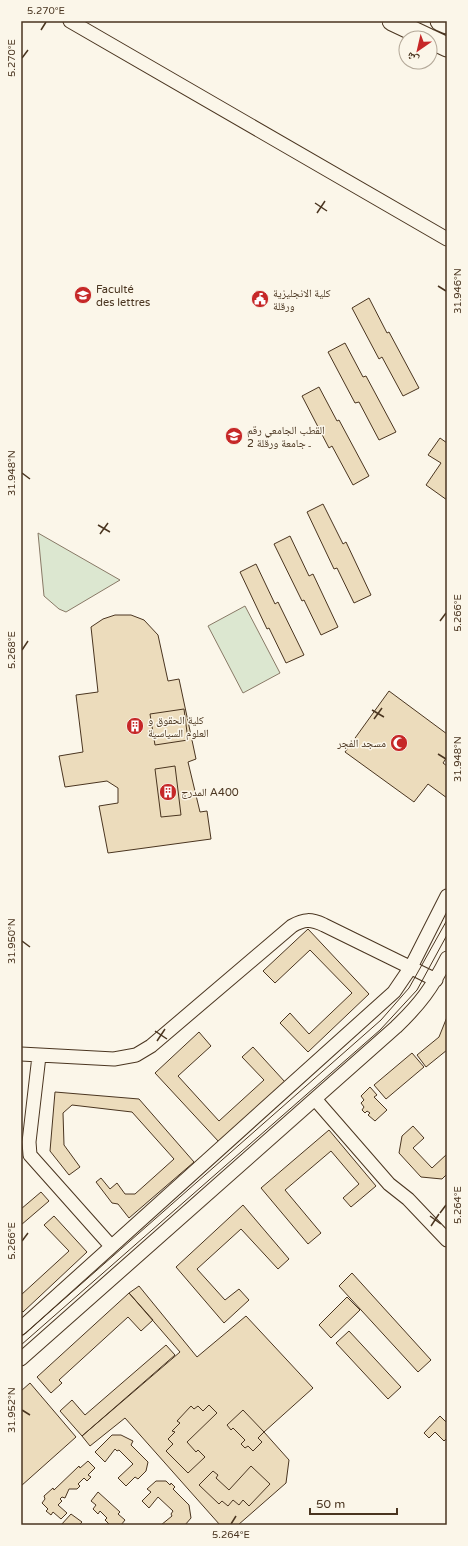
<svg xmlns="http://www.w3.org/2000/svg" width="468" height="1546" font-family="'Varela Round','Noto Naskh Arabic',sans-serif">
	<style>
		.green { fill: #dce7d0; stroke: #887966 }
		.building { fill: #ecdcbc; stroke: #4a3520 }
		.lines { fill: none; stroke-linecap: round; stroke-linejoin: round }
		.minor-casing { stroke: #4a3520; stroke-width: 15 }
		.highway-casing { stroke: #4a3520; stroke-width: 21 }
		.minor { stroke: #fbf6e9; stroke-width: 13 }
		.highway { stroke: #fbf6e9; stroke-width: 19 }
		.tram { stroke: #4a3520; stroke-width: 1 }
		.ticks { fill: none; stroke: #4a3520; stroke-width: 1.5 }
		.labels { text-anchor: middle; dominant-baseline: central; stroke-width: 3; stroke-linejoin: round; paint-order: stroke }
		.poi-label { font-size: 11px; fill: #4a3520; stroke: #fbf6e9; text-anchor: start }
		.neatline { fill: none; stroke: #4a3520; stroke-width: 1.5 }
		.ticks-label { font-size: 10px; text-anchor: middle; fill: #4a3520 }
	</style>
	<rect width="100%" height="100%" fill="#fbf6e9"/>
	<!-- green -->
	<path class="green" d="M38,533L120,580L66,612L59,609L44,596Z
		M245,606L280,673L243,693L208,626Z"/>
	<!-- building -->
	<path class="building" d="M369,298L387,333L389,332L419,388L403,396L382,357L379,359L352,308Z
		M345,343L363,377L366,376L396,432L379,440L359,402L355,403L328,352Z
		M319,387L337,421L339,420L369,476L353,485L332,446L329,448L302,396Z
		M440,438L447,443V500L426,485L441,463L428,455Z
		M323,504L343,544L346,542L371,595L354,603L337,568L334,569L307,512Z
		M290,536L309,576L313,574L338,627L321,635L304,600L302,601L274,544Z
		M256,564L275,604L278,602L304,655L286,663L269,628L267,629L240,572Z
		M115,615H131L144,620L158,635L168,681L179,679L196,759L188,762L200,812L207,811L211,839L108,853L99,806L118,803V788L107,781L65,787L59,756L83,752L76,695L98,692L91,627L103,619Z
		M389,691L447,734V757L443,763L447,766V798L428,784L414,802L345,752Z
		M184,709L188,740L155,745L150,714Z
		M175,766L181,815L161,817L155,769Z
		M308,929L369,994L308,1052L280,1023L290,1013L309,1034L352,993L310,950L275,983L263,971Z
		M447,1017V1050L426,1067L417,1055L439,1037Z
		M199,1032L211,1046L178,1076L219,1121L264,1080L242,1057L253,1047L285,1082L219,1142L155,1073Z
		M412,1053L424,1067L386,1099L374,1085Z
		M370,1087L377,1095L374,1097L387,1110L375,1121L368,1115L370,1113L367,1111L365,1113L362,1110L364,1107L361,1103L364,1100L361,1096Z
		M55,1092L139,1099L194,1162L129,1218L118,1204L112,1203L96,1182L101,1178L110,1189L117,1183L125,1194H135L174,1159L132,1112L72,1105L63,1113L64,1145L80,1167L69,1175L50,1151Z
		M413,1126L424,1138L413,1148L432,1168L447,1154V1174L442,1179L421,1177L399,1153L402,1136Z
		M329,1130L376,1186L351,1207L343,1198L359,1184L331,1151L285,1190L321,1233L308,1244L261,1188Z
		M41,1192L49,1201L21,1225V1209Z
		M243,1205L289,1259L278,1269L241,1229L197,1269L225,1300L239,1289L249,1300L224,1323L176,1267Z
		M54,1216L87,1252L23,1312L21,1310V1295L69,1251L44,1225Z
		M352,1273L431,1360L418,1372L339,1286Z
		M139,1286L197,1357L246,1316L313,1388L264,1432L289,1460L286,1483L238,1525H220L125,1418L90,1446L82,1436L180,1352L129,1293Z
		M129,1293L153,1320L141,1331L128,1317L59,1380L62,1383L51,1393L37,1377Z
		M347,1297L360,1310L331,1338L319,1325Z
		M349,1331L401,1387L388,1399L336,1343Z
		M166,1345L175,1355L82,1436L60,1411L72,1400L85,1415Z
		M30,1383L76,1437L21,1486V1391Z
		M209,1405L217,1413L187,1442L196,1452L198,1450L205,1457L188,1473L166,1451L173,1444L168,1439L175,1432L172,1431L180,1423L177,1421L191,1406L194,1409L198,1406L203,1411Z
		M243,1410L264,1432L258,1438L262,1442L253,1451L248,1446L245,1448L241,1444L245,1440L233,1428L231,1430L227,1425Z
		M440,1416L447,1423V1438L444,1441L435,1432L429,1438L424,1433Z
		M112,1435H121L133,1441L131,1445L148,1462L146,1471L138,1479L135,1477L126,1486L118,1478L133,1464L119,1450L117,1451L115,1449L105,1462L95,1452Z
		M88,1461L95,1468L88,1475L91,1477L87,1481L84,1478L78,1484L80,1486L77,1489H69L65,1498L62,1497L60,1499L62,1501L58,1505L67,1513L61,1519L53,1512L51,1515L46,1511L48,1509L42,1503L45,1499L44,1496L53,1488L54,1490L79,1466L80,1468Z
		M251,1466L270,1484L249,1506L243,1500L239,1505L233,1500L228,1506L222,1501L219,1504L199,1485L213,1471L218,1475L216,1478L229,1490Z
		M156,1481H166L170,1485L171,1483L175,1487L173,1489L189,1505L191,1518L185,1525H161L172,1516L171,1514L173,1511L158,1497L149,1508L142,1501L151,1492L147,1489Z
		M98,1492L120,1512L118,1514L125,1520L121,1525H110L105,1520L107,1518L100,1511L98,1514L93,1509L96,1505L91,1501Z
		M71,1514L82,1522L79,1525H61Z"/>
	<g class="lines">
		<defs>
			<path id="minor" d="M70,21L447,239
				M21,1054L114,1059L136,1055L151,1046L292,926C304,919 311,919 324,925L436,980
				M39,1056L29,1142L30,1155L111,1246
				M315,1099L389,1184L408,1199L447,1240
				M21,1328L394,992L411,967L447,896
				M21,1359L396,1027C420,1004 432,988 447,958"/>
			<path id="highway" d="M392,21L428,38
				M440,21L447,24
				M430,39L447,47"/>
		</defs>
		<!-- minor casing -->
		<use href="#minor" class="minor-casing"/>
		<!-- highway casing -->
		<use href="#highway" class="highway-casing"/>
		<!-- minor -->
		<use href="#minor" class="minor"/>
		<!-- highway -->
		<use href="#highway" class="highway"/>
		<!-- tram -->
		<path class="tram" d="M21,1337L381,1020L409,988L447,920
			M21,1345L380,1030L417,990L447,935"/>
	</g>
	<!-- ticks -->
	<path class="ticks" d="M41,30L46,22M22,58L28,50M315,203L327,211M317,213L325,201M438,286L446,291M22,473L30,479M98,525L110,532M100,534L108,523M440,621L446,613M22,650L28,641M372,710L384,717M374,719L382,708M438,754L446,759M22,941L30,947M155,1031L167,1039M157,1041L165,1029M440,1213L446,1205M430,1216L441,1224M431,1226L439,1214M22,1241L28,1233M22,1410L30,1415M231,1524L236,1516"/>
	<!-- icons -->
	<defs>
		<symbol id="university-disc" viewBox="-11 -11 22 22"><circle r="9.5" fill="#c62828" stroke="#fbf6e9"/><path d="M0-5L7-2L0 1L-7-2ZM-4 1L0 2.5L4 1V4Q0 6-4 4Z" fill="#fff"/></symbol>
		<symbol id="civic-disc" viewBox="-11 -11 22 22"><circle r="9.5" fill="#c62828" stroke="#fbf6e9"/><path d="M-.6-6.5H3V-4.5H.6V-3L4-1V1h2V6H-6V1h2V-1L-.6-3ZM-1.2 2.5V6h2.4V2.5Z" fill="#fff"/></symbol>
		<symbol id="building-disc" viewBox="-11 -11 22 22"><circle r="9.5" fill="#c62828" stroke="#fbf6e9"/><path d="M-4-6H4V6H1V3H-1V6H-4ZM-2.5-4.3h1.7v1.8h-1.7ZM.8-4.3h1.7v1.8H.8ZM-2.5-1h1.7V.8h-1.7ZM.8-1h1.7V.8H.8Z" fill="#fff"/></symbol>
		<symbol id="mosque-disc" viewBox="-11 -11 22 22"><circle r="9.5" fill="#c62828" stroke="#fbf6e9"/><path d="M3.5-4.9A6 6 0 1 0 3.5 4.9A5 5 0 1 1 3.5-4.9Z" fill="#fff"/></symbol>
	</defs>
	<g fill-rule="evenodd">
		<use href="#university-disc" x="73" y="285" width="20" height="20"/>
		<use href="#civic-disc" x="250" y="289" width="20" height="20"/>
		<use href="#university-disc" x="224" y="426" width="20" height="20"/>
		<use href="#building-disc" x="125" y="716" width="20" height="20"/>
		<use href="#mosque-disc" x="389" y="733" width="20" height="20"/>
		<use href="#building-disc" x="158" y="782" width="20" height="20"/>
	</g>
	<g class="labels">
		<!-- poi labels -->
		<g class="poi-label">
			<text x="96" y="289">Faculté<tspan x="96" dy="13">des lettres</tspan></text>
			<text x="273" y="293">كلية الانجليزية<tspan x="273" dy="13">ورقلة</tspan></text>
			<text x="247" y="430">القطب الجامعي رقم<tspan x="247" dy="13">2 ـ جامعة ورقلة</tspan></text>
			<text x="148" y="720">كلية الحقوق و<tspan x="148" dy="13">العلوم السياسية</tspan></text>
			<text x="386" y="743" text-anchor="end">مسجد الفجر</text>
			<text x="181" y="792">المدرج A400</text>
		</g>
	</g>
	<!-- border -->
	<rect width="468" height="1546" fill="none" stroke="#fbf6e9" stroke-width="44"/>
	<!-- north arrow -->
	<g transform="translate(418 50) rotate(214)"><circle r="19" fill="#fbf6e9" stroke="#b4a999"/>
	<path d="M0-3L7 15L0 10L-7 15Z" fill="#c62828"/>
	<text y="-6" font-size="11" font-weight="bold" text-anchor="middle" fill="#4a3520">ش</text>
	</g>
	<!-- scale -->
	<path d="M310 1508v6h87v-6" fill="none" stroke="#4a3520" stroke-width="2"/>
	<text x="316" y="1508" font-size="12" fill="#4a3520" stroke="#fbf6e9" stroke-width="3" paint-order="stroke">50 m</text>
	<rect x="22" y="22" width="424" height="1502" class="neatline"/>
	<g class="ticks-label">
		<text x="46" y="14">5.270°E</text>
		<text transform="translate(11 58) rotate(-90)" y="4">5.270°E</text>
		<text transform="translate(457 291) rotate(-90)" y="4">31.946°N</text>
		<text transform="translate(11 473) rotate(-90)" y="4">31.948°N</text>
		<text transform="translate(457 613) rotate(-90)" y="4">5.266°E</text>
		<text transform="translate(11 650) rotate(-90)" y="4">5.268°E</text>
		<text transform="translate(457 759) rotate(-90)" y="4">31.948°N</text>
		<text transform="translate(11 941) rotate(-90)" y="4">31.950°N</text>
		<text transform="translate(457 1205) rotate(-90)" y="4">5.264°E</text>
		<text transform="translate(11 1241) rotate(-90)" y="4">5.266°E</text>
		<text transform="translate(11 1410) rotate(-90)" y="4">31.952°N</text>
		<text x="231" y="1538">5.264°E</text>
	</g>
</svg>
